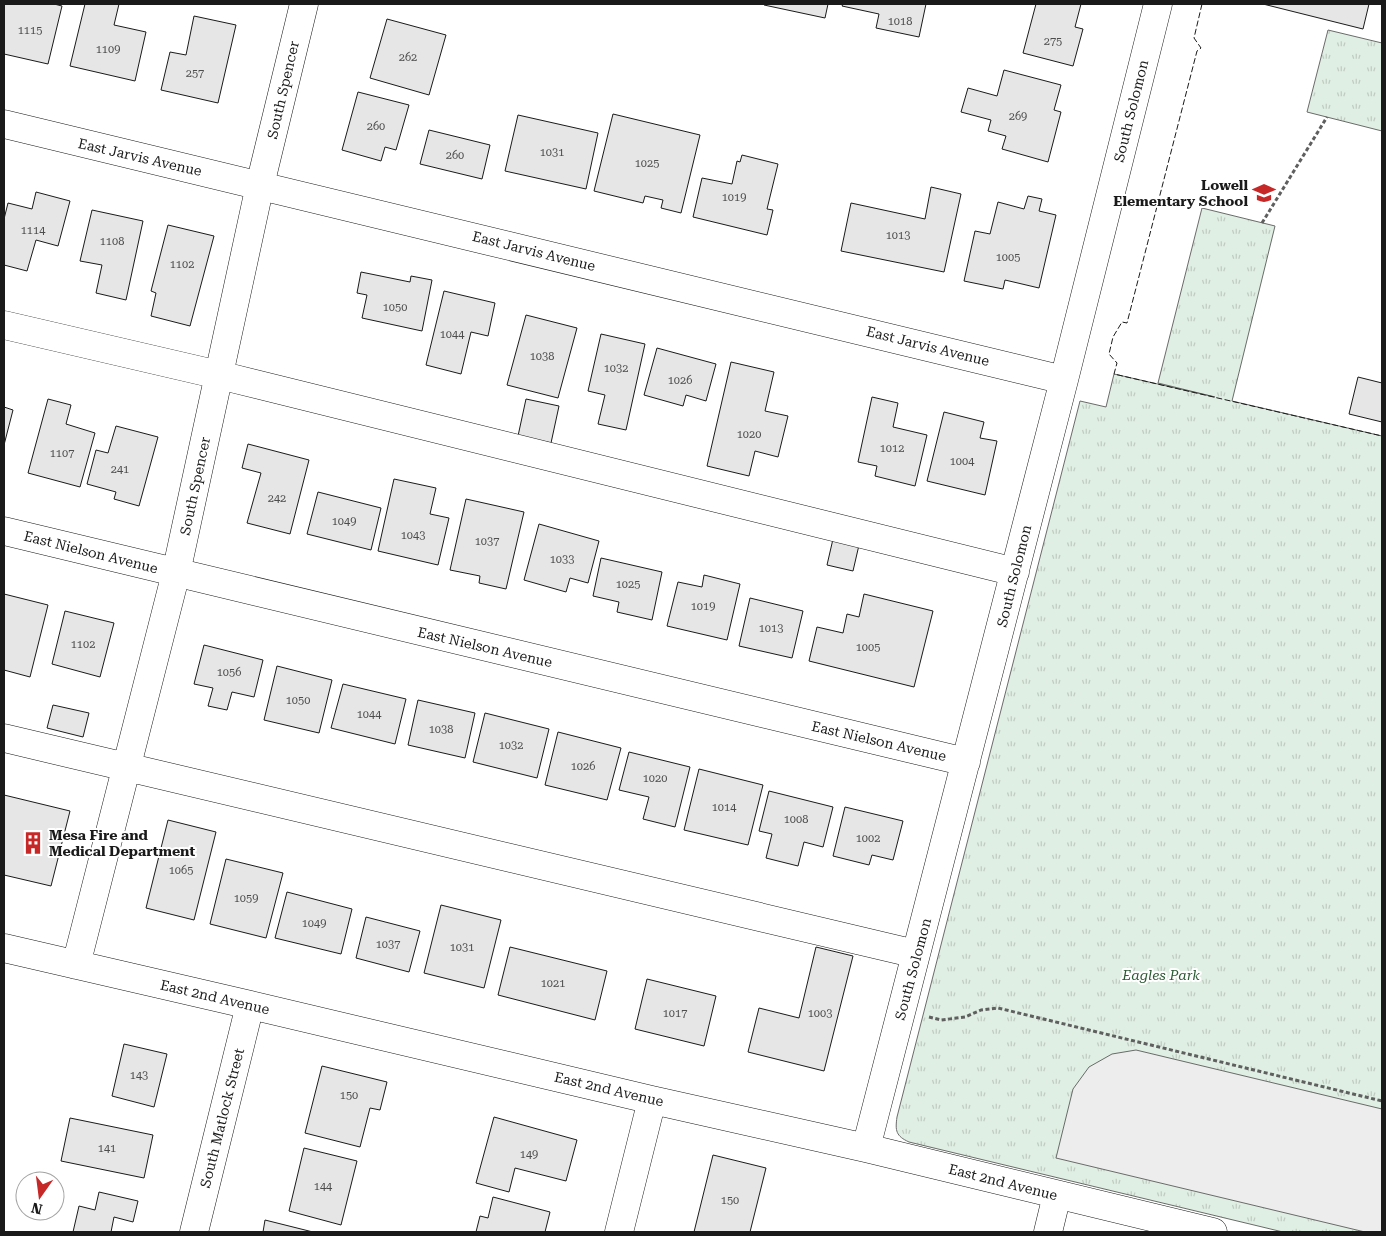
<svg xmlns="http://www.w3.org/2000/svg" width="1386" height="1236" font-family="'Roboto Serif',serif">
	<style>
		.park { fill: url(#park-tufts); stroke: #6a6a6a }
		.parking { fill: #ededed; stroke: #6a6a6a }
		.building { fill: #e6e6e6; stroke: #1a1a1a }
		.lines { fill: none; stroke-linecap: round; stroke-linejoin: round }
		.minor-casing { stroke: #1a1a1a; stroke-width: 29 }
		.path { stroke: #5f5f5f; stroke-width: 3; stroke-dasharray: 4 2.5; stroke-linecap: butt }
		.minor { stroke: #fff; stroke-width: 28 }
		.fence { stroke: #1a1a1a; stroke-width: 1; stroke-dasharray: 6 2.5; stroke-linecap: butt }
		.labels { text-anchor: middle; dominant-baseline: central; stroke-width: 4; stroke-linejoin: round; paint-order: stroke }
		.number-label { font-size: 11px; fill: #4d4d4d }
		.street-label { font-size: 14px; fill: #1a1a1a; stroke: #fff }
		.poi-label { font-size: 14px; font-weight: bold; fill: #1a1a1a; stroke: #fff; text-anchor: end }
		.park-label { font-size: 14px; font-style: italic; fill: #2b5a34; stroke: #fff }
	</style>
	<defs>
		<pattern id="park-tufts" width="24" height="20" patternUnits="userSpaceOnUse" patternTransform="scale(1.25)"><rect width="24" height="20" fill="#e0efe3"/><path d="M3 7l-1-3M5 7V3M7 7l1-3M15 17l-1-3M17 17v-4M19 17l1-3" fill="none" stroke="#c0ccc2"/></pattern>
	</defs>
	<rect width="100%" height="100%" fill="#fff"/>
	<!-- park -->
	<path class="park" d="M1328,30L1382,43V131L1307,112Z
		M1202,208L1275,226L1232,401L1382,436V1232H1283L909,1142C896,1136 895,1131 897,1117L1080,401L1106,407L1114,374L1215,397L1158,383Z"/>
	<!-- parking -->
	<path class="parking" d="M1136,1050L1382,1109V1232H1365L1056,1158L1073,1089L1089,1067L1112,1054Z"/>
	<!-- building -->
	<path class="building" d="M4,4H54L62,6L48,64L4,54Z
		M85,4H119L114,25L146,32L135,81L70,66Z
		M765,4H828L825,18L764,5Z
		M843,4H926L919,37L876,28L879,14L842,6Z
		M1036,4H1081L1075,27L1083,29L1073,66L1023,53Z
		M1263,4H1369L1363,29Z
		M194,16L236,25L218,103L161,90L170,52L186,55Z
		M387,19L446,35L429,95L370,78Z
		M1004,70L1061,85L1054,110L1061,112L1048,162L1002,149L1006,136L988,131L991,120L961,112L968,88L997,96Z
		M358,92L409,105L396,150L385,147L381,161L342,150Z
		M613,114L700,135L681,213L661,208L663,200L645,196L643,203L594,191Z
		M518,115L598,133L586,189L505,171Z
		M429,130L490,145L482,179L420,164Z
		M742,155L778,164L767,209L773,210L767,235L693,217L702,178L732,184L737,161L740,162Z
		M931,187L961,194L944,272L841,251L851,203L925,219Z
		M36,192L70,201L58,246L36,240L27,271L4,265V219L8,203L32,209Z
		M1028,196L1042,199L1039,211L1056,215L1039,288L1005,280L1003,289L964,281L975,231L990,234L998,202L1024,209Z
		M92,210L143,221L126,300L96,293L102,265L80,261Z
		M168,225L214,236L190,326L151,316L156,293L151,291Z
		M361,272L410,282L411,276L432,280L422,331L362,318L367,295L357,293Z
		M444,291L495,303L488,336L471,332L461,374L426,365Z
		M526,315L577,328L558,398L507,385Z
		M601,334L645,344L626,430L598,424L605,395L588,391Z
		M657,348L716,364L706,401L686,395L683,406L644,395Z
		M731,362L774,372L765,411L788,416L778,457L755,451L749,476L707,466Z
		M1358,377L1382,383V422L1349,414Z
		M872,397L898,403L893,427L927,435L915,486L875,476L877,466L858,462Z
		M48,399L71,405L66,424L95,433L80,487L28,473Z
		M526,399L559,406L551,443L518,436Z
		M4,407L13,410L4,445Z
		M944,412L984,422L980,438L997,441L985,495L927,481Z
		M116,426L158,437L139,506L114,499L116,492L87,484L96,450L108,453Z
		M248,444L309,460L290,534L247,523L261,473L242,468Z
		M394,479L436,488L430,514L449,518L438,565L378,551Z
		M318,492L381,508L371,550L307,534Z
		M466,499L524,512L506,589L479,583L480,576L450,570Z
		M539,524L599,541L588,583L570,578L566,592L524,580Z
		M833,539L859,545L853,571L827,565Z
		M601,558L662,572L652,620L617,612L619,602L593,596Z
		M704,575L740,584L727,640L667,626L678,582L702,587Z
		M4,594L48,605L30,677L4,670Z
		M864,594L933,611L914,687L809,661L817,627L843,633L847,614L859,617Z
		M750,598L803,611L792,658L739,646Z
		M65,611L114,623L100,677L52,664Z
		M204,645L263,660L254,697L232,692L227,710L208,706L213,688L194,684Z
		M277,666L332,680L319,733L264,720Z
		M343,684L406,699L395,744L331,728Z
		M418,700L475,713L465,758L408,745Z
		M53,705L89,713L83,737L47,728Z
		M485,713L549,729L537,778L473,762Z
		M558,732L621,748L607,800L545,785Z
		M629,752L690,767L675,827L643,819L649,797L619,790Z
		M699,769L763,785L748,845L684,830Z
		M769,791L833,807L823,847L804,842L798,866L766,858L772,834L759,831Z
		M4,795L70,811L51,886L4,875Z
		M845,807L903,821L893,860L872,855L869,865L833,856Z
		M168,820L216,832L194,920L146,908Z
		M226,859L283,873L266,938L210,924Z
		M287,892L352,909L341,954L275,938Z
		M441,905L501,920L484,988L424,973Z
		M366,917L420,931L409,972L356,958Z
		M510,947L607,971L595,1020L498,995Z
		M816,947L853,956L824,1071L748,1052L759,1008L799,1018Z
		M647,979L716,996L704,1046L635,1029Z
		M124,1044L167,1054L154,1107L112,1096Z
		M322,1066L387,1082L380,1110L370,1108L360,1147L305,1133Z
		M494,1117L577,1140L566,1181L515,1168L509,1192L476,1183Z
		M70,1118L153,1135L144,1178L61,1161Z
		M304,1148L357,1161L341,1225L289,1211Z
		M713,1155L766,1168L750,1232H694Z
		M99,1192L138,1201L133,1222L114,1217L111,1232H73L79,1206L95,1210Z
		M493,1197L550,1212L545,1232H476L480,1216L488,1218Z
		M265,1220L313,1232H263Z"/>
	<g class="lines">
		<defs>
			<path id="minor" d="M4,124L1064,380
				M4,325L219,375L1015,572
				M4,531L966,762
				M4,738L916,954
				M4,948L250,1005L652,1100L866,1148L1213,1232
				M76,965L176,573L260,185L304,4
				M866,1148L1064,380L1158,4
				M194,1232L250,1005
				M619,1232L652,1100
				M1048,1232L1057,1195"/>
		</defs>
		<!-- minor casing -->
		<use href="#minor" class="minor-casing"/>
		<!-- path -->
		<path class="path" d="M1262,223L1327,117
			M929,1017L941,1020L965,1017L981,1010L998,1008L1382,1101"/>
		<!-- minor -->
		<use href="#minor" class="minor"/>
		<!-- fence -->
		<path class="fence" d="M1202,4L1194,38L1201,48L1197,51L1127,323L1122,322L1113,337L1109,354L1117,363L1114,374L1382,436"/>
	</g>
	<!-- icons -->
	<defs>
		<symbol id="school-bare" viewBox="-9 -9 18 18"><path d="M0-5L7-2L0 1L-7-2ZM-4 1L0 2.5L4 1V4Q0 6-4 4Z" fill="#c62828" stroke="#fff" stroke-width="2.5" paint-order="stroke"/></symbol>
		<symbol id="building-bare" viewBox="-9 -9 18 18"><path d="M-4-6H4V6H1V3H-1V6H-4ZM-2.5-4.3h1.7v1.8h-1.7ZM.8-4.3h1.7v1.8H.8ZM-2.5-1h1.7V.8h-1.7ZM.8-1h1.7V.8H.8Z" fill="#c62828" stroke="#fff" stroke-width="2.5" paint-order="stroke"/></symbol>
	</defs>
	<g fill-rule="evenodd">
		<use href="#school-bare" x="1248" y="177" width="32" height="32"/>
		<use href="#building-bare" x="17" y="827" width="32" height="32"/>
	</g>
	<g class="labels">
		<!-- number labels -->
		<g class="number-label">
			<text x="900" y="21">1018</text>
			<text x="30" y="30">1115</text>
			<text x="1053" y="41">275</text>
			<text x="108" y="49">1109</text>
			<text x="408" y="57">262</text>
			<text x="195" y="73">257</text>
			<text x="1018" y="116">269</text>
			<text x="376" y="126">260</text>
			<text x="552" y="152">1031</text>
			<text x="455" y="155">260</text>
			<text x="647" y="163">1025</text>
			<text x="734" y="197">1019</text>
			<text x="33" y="230">1114</text>
			<text x="898" y="235">1013</text>
			<text x="112" y="241">1108</text>
			<text x="1008" y="257">1005</text>
			<text x="182" y="264">1102</text>
			<text x="395" y="307">1050</text>
			<text x="452" y="334">1044</text>
			<text x="542" y="356">1038</text>
			<text x="616" y="368">1032</text>
			<text x="680" y="380">1026</text>
			<text x="749" y="434">1020</text>
			<text x="892" y="448">1012</text>
			<text x="62" y="453">1107</text>
			<text x="962" y="461">1004</text>
			<text x="120" y="469">241</text>
			<text x="277" y="498">242</text>
			<text x="344" y="521">1049</text>
			<text x="413" y="535">1043</text>
			<text x="487" y="541">1037</text>
			<text x="562" y="559">1033</text>
			<text x="628" y="584">1025</text>
			<text x="703" y="606">1019</text>
			<text x="771" y="628">1013</text>
			<text x="83" y="644">1102</text>
			<text x="868" y="647">1005</text>
			<text x="229" y="672">1056</text>
			<text x="298" y="700">1050</text>
			<text x="369" y="714">1044</text>
			<text x="441" y="729">1038</text>
			<text x="511" y="745">1032</text>
			<text x="583" y="766">1026</text>
			<text x="655" y="778">1020</text>
			<text x="724" y="807">1014</text>
			<text x="796" y="819">1008</text>
			<text x="868" y="838">1002</text>
			<text x="181" y="870">1065</text>
			<text x="246" y="898">1059</text>
			<text x="314" y="923">1049</text>
			<text x="388" y="944">1037</text>
			<text x="462" y="947">1031</text>
			<text x="553" y="983">1021</text>
			<text x="675" y="1013">1017</text>
			<text x="820" y="1013">1003</text>
			<text x="139" y="1075">143</text>
			<text x="349" y="1095">150</text>
			<text x="107" y="1148">141</text>
			<text x="529" y="1154">149</text>
			<text x="323" y="1186">144</text>
			<text x="730" y="1200">150</text>
		</g>
		<!-- street labels -->
		<g class="street-label">
			<text transform="translate(283 90) rotate(-77)">South Spencer</text>
			<text transform="translate(1131 111) rotate(-76)">South Solomon</text>
			<text transform="translate(140 157) rotate(13)">East Jarvis Avenue</text>
			<text transform="translate(534 251) rotate(14)">East Jarvis Avenue</text>
			<text transform="translate(928 346) rotate(14)">East Jarvis Avenue</text>
			<text transform="translate(195 486) rotate(-78)">South Spencer</text>
			<text transform="translate(91 552) rotate(14)">East Nielson Avenue</text>
			<text transform="translate(1014 576) rotate(-76)">South Solomon</text>
			<text transform="translate(485 647) rotate(13)">East Nielson Avenue</text>
			<text transform="translate(879 741) rotate(13)">East Nielson Avenue</text>
			<text transform="translate(913 969) rotate(-75)">South Solomon</text>
			<text transform="translate(215 997) rotate(13)">East 2nd Avenue</text>
			<text transform="translate(609 1089) rotate(13)">East 2nd Avenue</text>
			<text transform="translate(222 1118) rotate(-76)">South Matlock Street</text>
			<text transform="translate(1003 1182) rotate(14)">East 2nd Avenue</text>
		</g>
		<!-- poi labels -->
		<g class="poi-label">
			<text x="1248" y="185">Lowell<tspan x="1248" dy="16">Elementary School</tspan></text>
			<text x="49" y="835" text-anchor="start">Mesa Fire and<tspan x="49" dy="16">Medical Department</tspan></text>
		</g>
		<!-- park labels -->
		<g class="park-label">
			<text x="1161" y="975">Eagles Park</text>
		</g>
	</g>
	<!-- border -->
	<rect width="1386" height="1236" fill="none" stroke="#1a1a1a" stroke-width="10"/>
	<!-- north arrow -->
	<g transform="translate(40 1196) rotate(194)"><circle r="24" fill="#ffffff" stroke="#a3a3a3"/>
	<path d="M0-4L9 19L0 12L-9 19Z" fill="#c62828"/>
	<text y="-8" font-size="14" font-weight="bold" text-anchor="middle" fill="#1a1a1a">N</text>
	</g>
</svg>
